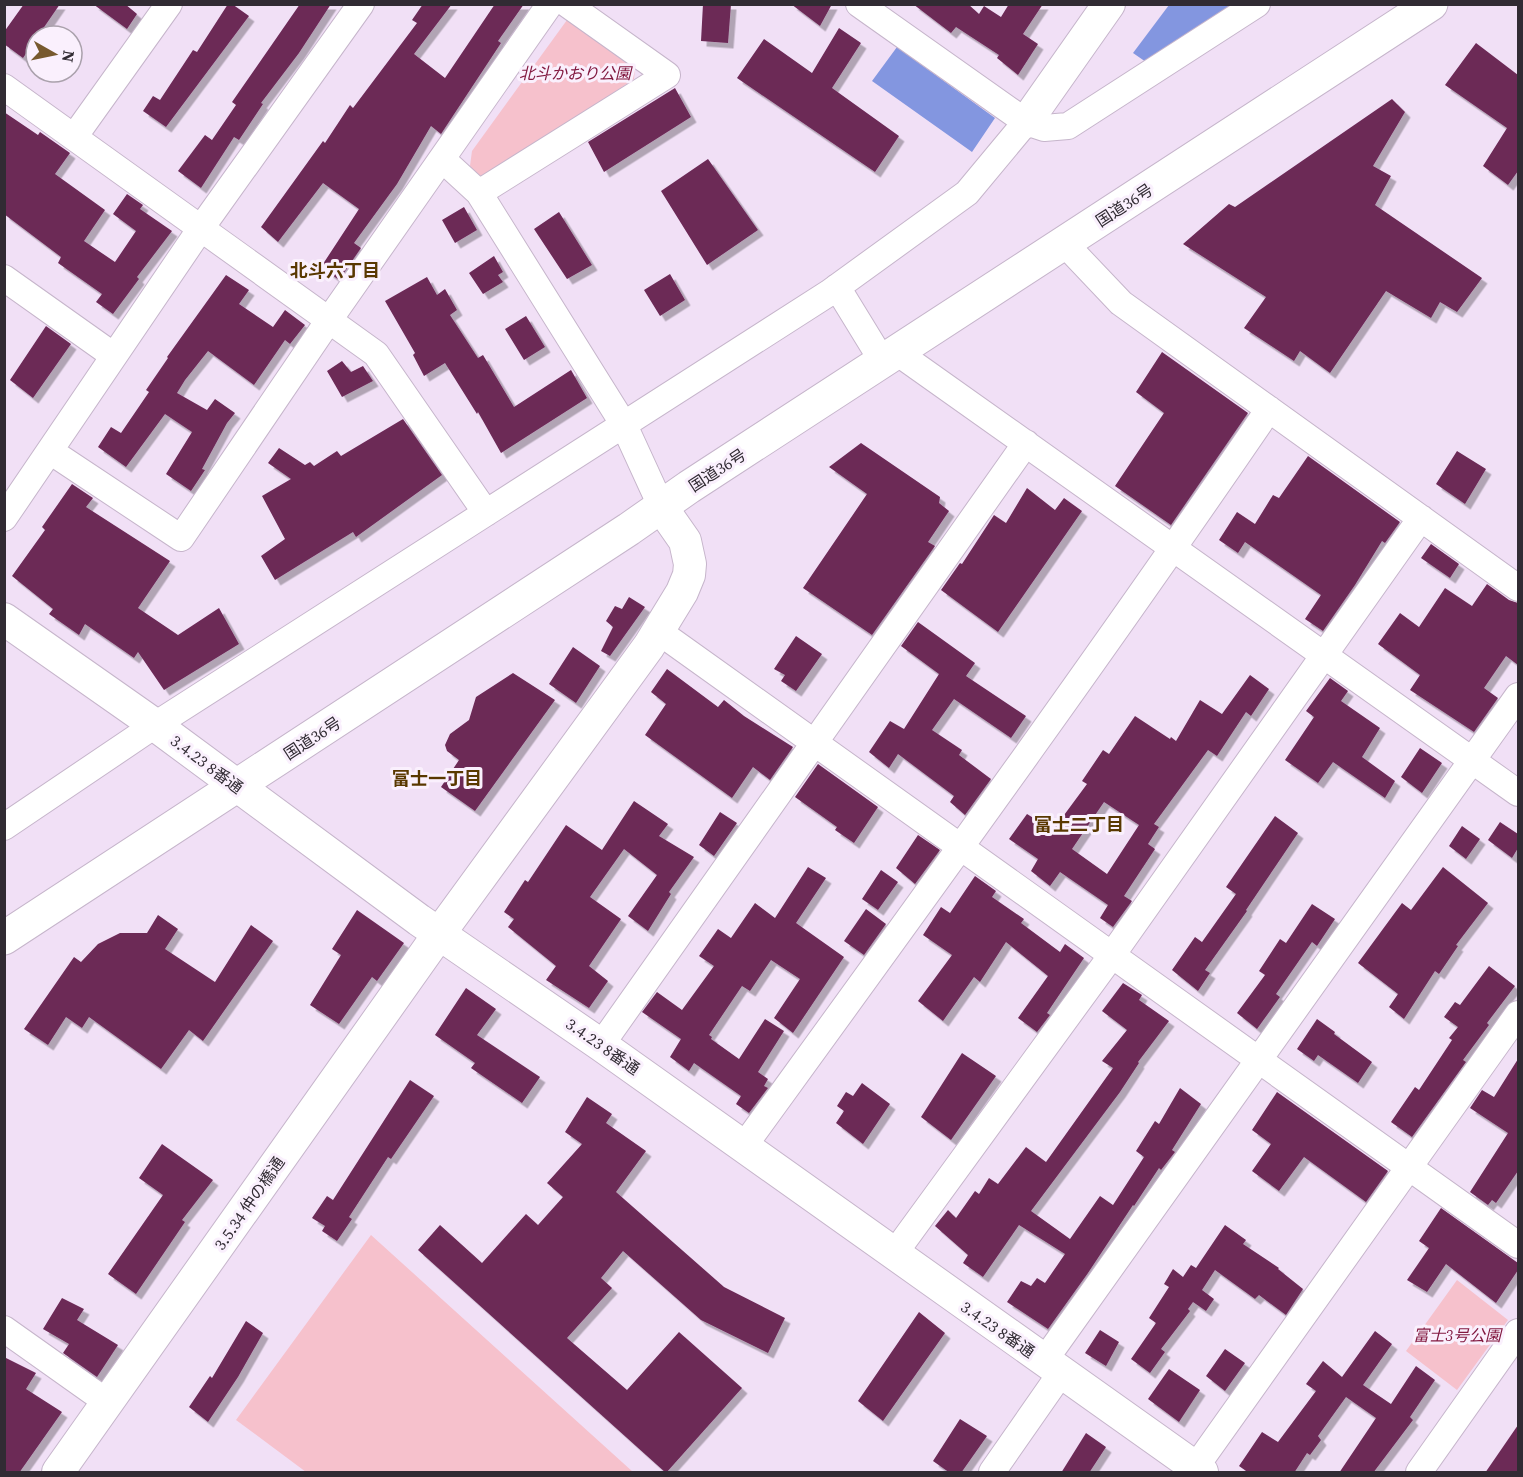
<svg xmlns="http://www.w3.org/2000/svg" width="1523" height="1477" font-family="'Source Serif 4','Noto Sans JP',serif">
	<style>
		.green { fill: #f6c1cc }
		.water { fill: #8396e0 }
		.building { fill: #6c2957; fill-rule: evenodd; filter: url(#shadow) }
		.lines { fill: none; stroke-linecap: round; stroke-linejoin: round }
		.minor-casing { stroke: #c6b5cb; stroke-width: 28 }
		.tertiary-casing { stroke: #c6b5cb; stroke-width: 34 }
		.trunk-casing { stroke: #c6b5cb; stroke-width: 35 }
		.minor { stroke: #fff; stroke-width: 26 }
		.tertiary { stroke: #fff; stroke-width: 32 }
		.trunk { stroke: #fff; stroke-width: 33 }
		.labels { text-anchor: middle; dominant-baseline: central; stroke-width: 6; stroke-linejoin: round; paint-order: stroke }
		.park-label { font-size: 16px; font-style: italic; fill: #821940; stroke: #faf0fd }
		.street-label { font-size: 16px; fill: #312b33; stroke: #faf0fd }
		.neighbourhood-label { font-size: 18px; font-weight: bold; fill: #593800; stroke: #faf0fd }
	</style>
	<defs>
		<filter id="shadow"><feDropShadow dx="5.5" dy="5.5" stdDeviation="0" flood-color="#0004"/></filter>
	</defs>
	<rect width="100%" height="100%" fill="#f1e0f6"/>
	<!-- green -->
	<path class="green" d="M567,20L635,69L634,79L486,178L475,174L470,166L472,151Z
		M371,1235L633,1472H306L236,1420Z
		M1457,1280L1508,1320L1457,1390L1406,1351Z"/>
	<!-- water -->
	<path class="water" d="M1169,5H1231L1146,62L1133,53Z
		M897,47L995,118L972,152L872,81Z"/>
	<!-- building -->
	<path class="building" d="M24,4H60L38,36H36V39L23,58L4,44V32Z
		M93,4H125L137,14L127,29Z
		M228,4H232L249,16L166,127L143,111L153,96L160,100L193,50L197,52Z
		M300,4H331L299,53L261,103L263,104L239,140L234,137L201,188L178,171L205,135L212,140L236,105L232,102Z
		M423,4H452L414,54L445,78L495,4H524L498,41L501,43L441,134L431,126L397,184L354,243L361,248L339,280L321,267L359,209L323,183L278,242L261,227L323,141L325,143L350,105L353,108L417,23L412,20Z
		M703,4H731L728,43L701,41Z
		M791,4H832L820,26Z
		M913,4H968L979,14L984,6L1001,17L1009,4H1043L1023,34L1038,44L1018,75L997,58L999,55L956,27L951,33Z
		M839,28L861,43L832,88L899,136L875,172L737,78L764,39L812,73Z
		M1476,43L1518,75V171L1508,185L1483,166L1507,128L1445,85Z
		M675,88L691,117L604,172L588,142Z
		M1392,99L1405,112L1373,166L1391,176L1375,205L1482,278L1457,312L1440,302L1431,318L1386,291L1330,373L1300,351L1294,361L1244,328L1266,297L1183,244L1229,204L1235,207Z
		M4,112L38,135L40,132L70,153L55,174L105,210L84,241L115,262L136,231L113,214L127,194L143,205L140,209L172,231L137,277L139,279L113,314L96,302L102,294L58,263L61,257L4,214Z
		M708,159L758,230L707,265L661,191Z
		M464,207L477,230L455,243L442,220Z
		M559,212L592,265L567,279L534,229Z
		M494,256L503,272L498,275L503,282L483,294L469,273Z
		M670,274L685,300L660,316L644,290Z
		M226,275L249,290L239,304L273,327L285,310L305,325L290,344L285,340L254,385L208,351L185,380L177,393L207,410L215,399L235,413L227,423L202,469L205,470L191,491L166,474L192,432L165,414L126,467L98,447L111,427L121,433L149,392L146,390L168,358L167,357Z
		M427,277L437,295L445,289L457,310L450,315L478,358L483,355L514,407L571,370L587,398L501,453L478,412L477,414L445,363L424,376L413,355L415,353L385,301Z
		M526,316L545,347L524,360L505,329Z
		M46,326L71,344L33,398L10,380Z
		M1162,352L1248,413L1171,525L1115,486L1164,413L1136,392Z
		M342,361L351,372L363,366L373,381L342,397L327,371Z
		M403,419L442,475L356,537L353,532L275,580L261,556L285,539L262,496L291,479L268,463L279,448L305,465L310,462L314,466L337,451L341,456Z
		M861,443L940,497L939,503L949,511L928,542L935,546L872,635L803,588L867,494L829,467Z
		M1457,451L1486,469L1465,504L1436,484Z
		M1308,456L1400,522L1385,543L1382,541L1355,585L1323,631L1305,619L1321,595L1245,542L1238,553L1219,540L1237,512L1255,524L1273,495L1279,498Z
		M72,484L93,498L86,507L170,561L138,608L178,635L219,608L239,644L164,690L138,652L134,658L85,624L79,635L49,614L53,609L12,576L45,530L42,527Z
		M1027,488L1055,510L1064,498L1082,511L998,632L941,590L960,563L962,564L994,515L1006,523Z
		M1431,544L1459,564L1450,578L1421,558Z
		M1487,584L1509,600L1518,603V665L1506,656L1484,688L1498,698L1474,732L1410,690L1420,675L1378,644L1400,613L1419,627L1445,588L1472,606Z
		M629,597L645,607L610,656L601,651L613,627L606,621L615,606L622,609Z
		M918,622L975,663L966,676L1026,716L1011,738L954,699L932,730L962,750L959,755L991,779L965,815L950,802L954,796L898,754L889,768L869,752L890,721L904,729L939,674L901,646Z
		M796,636L822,654L796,691L781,681L785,675L774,669Z
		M573,647L600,666L576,703L549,684Z
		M667,669L718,707L724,700L744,716L793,747L770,780L753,767L732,798L645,735L666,704L651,692Z
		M513,673L555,700L475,811L441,787L459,760L447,751L445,745L450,734L469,720L476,697Z
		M1250,675L1269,689L1251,716L1246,712L1217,756L1208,750L1154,824L1159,827L1148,844L1155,849L1124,896L1132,901L1113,927L1100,918L1108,905L1060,872L1050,886L1031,871L1038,859L1009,839L1027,814L1053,830L1087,784L1082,781L1103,750L1109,754L1135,716L1170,739L1171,737L1176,741L1200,700L1222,714ZM1104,802L1139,825L1107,874L1072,849Z
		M1330,678L1348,691L1341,701L1380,728L1362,757L1395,781L1385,798L1333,762L1318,783L1285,760L1314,717L1306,711Z
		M1420,748L1442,763L1422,793L1401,777Z
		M818,764L878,807L854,843L835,830L837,827L795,797Z
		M634,801L668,824L659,836L694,857L669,892L671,894L648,931L628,916L657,875L624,849L590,897L621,919L589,966L608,981L589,1008L546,980L556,966L508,927L514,919L504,912L525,880L528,882L566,825L602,850Z
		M720,812L737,823L714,856L699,845Z
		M1275,816L1298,833L1246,910L1247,911L1205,970L1210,973L1198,991L1172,970L1195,937L1202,942L1236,894L1226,887Z
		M1500,822L1518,834V848L1512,858L1488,840Z
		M1462,826L1480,839L1466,859L1449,846Z
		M918,835L940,850L915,884L896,868Z
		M808,867L826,878L796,923L844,957L793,1033L774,1018L800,979L771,960L750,991L742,986L709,1035L712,1037L711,1039L739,1059L765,1019L784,1031L758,1072L768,1079L764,1086L768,1088L749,1113L736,1104L741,1096L694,1063L689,1071L670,1057L681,1039L642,1012L657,992L682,1010L714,966L699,956L718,929L731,938L755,903L775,918Z
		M1443,867L1488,903L1456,945L1458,946L1439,974L1435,971L1404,1019L1389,1007L1398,994L1358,963L1402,903L1411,910Z
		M881,870L898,882L878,910L862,899Z
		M975,876L996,891L992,897L1024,919L1021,923L1060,952L1065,944L1084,958L1047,1013L1050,1015L1037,1032L1018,1018L1048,976L1006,942L980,982L974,977L943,1021L918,1001L952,955L923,935L941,907L950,913Z
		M1312,904L1335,919L1317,946L1312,942L1276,994L1280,997L1257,1029L1237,1013L1265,975L1259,971L1280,939L1286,943Z
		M866,909L886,924L864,955L844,941Z
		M357,910L404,943L377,981L372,977L339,1024L310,1005L341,955L332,949Z
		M158,915L178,929L165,949L215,982L251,925L273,941L203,1041L189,1030L161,1069L89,1017L82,1028L66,1017L48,1045L24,1029L74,957L81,962L98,944L120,933H147Z
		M1489,966L1515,986L1487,1023L1489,1025L1463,1060L1466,1062L1412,1137L1391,1122L1415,1087L1419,1090L1452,1040L1449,1038L1458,1027L1444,1017L1455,1002L1460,1005Z
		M1123,983L1142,995L1139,1000L1169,1021L1138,1062L1139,1063L1120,1092L1031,1211L1070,1239L1100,1196L1113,1205L1144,1157L1136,1151L1155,1121L1159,1124L1180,1088L1201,1104L1172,1150L1175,1152L1161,1170L1159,1168L1134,1206L1133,1205L1088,1273L1048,1329L1007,1302L1021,1281L1031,1286L1037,1278L1045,1283L1065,1254L1019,1225L983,1277L963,1263L968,1255L935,1226L948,1210L956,1218L975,1191L979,1194L989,1178L998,1184L1026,1147L1046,1162L1113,1068L1102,1061L1127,1030L1102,1011Z
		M466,988L496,1009L477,1035L540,1077L522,1103L471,1068L475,1063L435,1035Z
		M1317,1019L1335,1032L1334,1034L1372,1062L1358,1083L1318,1055L1314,1061L1297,1049Z
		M962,1053L996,1076L951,1140L921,1117Z
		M1518,1059V1171L1496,1203L1492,1200L1488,1205L1470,1192L1508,1133L1470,1108L1482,1090L1494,1097Z
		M410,1080L434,1096L391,1159L388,1157L349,1217L352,1219L337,1241L322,1231L325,1226L312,1218L327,1196L333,1200Z
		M862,1083L890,1104L863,1144L836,1123L844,1111L837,1106L846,1092L853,1096Z
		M1277,1092L1388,1171L1366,1202L1304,1157L1279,1191L1252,1171L1271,1144L1252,1130Z
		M587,1097L612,1114L606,1123L646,1151L616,1192L724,1287L785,1318L768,1353L701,1320L623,1251L601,1278L612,1288L567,1338L627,1390L679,1332L742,1388L666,1473L418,1250L440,1225L482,1263L526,1214L538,1225L563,1197L547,1183L582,1144L565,1132Z
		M162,1144L213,1180L182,1220L185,1222L136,1294L108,1274L163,1195L139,1178Z
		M1441,1208L1518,1263V1270L1496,1303L1446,1264L1427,1292L1407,1280L1429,1248L1419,1241Z
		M1225,1225L1246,1240L1243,1244L1279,1268L1278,1269L1303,1289L1286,1315L1259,1295L1255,1299L1215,1270L1202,1290L1214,1299L1206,1311L1193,1302L1188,1309L1190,1311L1161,1349L1165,1352L1150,1373L1131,1359L1156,1323L1149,1318L1169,1287L1164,1284L1173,1269L1183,1277L1191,1265L1196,1268Z
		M62,1298L84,1309L77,1320L118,1345L97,1377L63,1353L69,1344L43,1329Z
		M919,1312L945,1333L883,1421L858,1401Z
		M246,1321L263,1333L238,1377L208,1422L189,1407L210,1376L212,1378Z
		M1100,1330L1119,1342L1106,1366L1085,1353Z
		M1375,1331L1392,1344L1363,1385L1391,1404L1416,1366L1435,1380L1410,1417L1413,1420L1373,1473H1339L1376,1418L1346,1397L1318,1436L1321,1440L1310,1455L1307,1453L1294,1473H1249L1239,1466L1262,1432L1278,1442L1316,1391L1306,1384L1323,1361L1342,1377Z
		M1225,1349L1245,1363L1225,1391L1206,1376Z
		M4,1357L36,1373L26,1389L62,1412L19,1473H4Z
		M1169,1369L1200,1390L1179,1422L1148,1399Z
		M960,1419L987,1436L961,1473H950L933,1461Z
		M1518,1425V1473H1485Z
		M1086,1433L1106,1447L1089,1473H1061Z"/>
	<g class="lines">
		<defs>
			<path id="minor" d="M859,4L1026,122L1044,128L1068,126L1257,4
				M4,87L376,354L486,513
				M74,137L169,4
				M442,159L479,193L624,425L662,508
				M479,193L667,75L567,4
				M1065,244L1121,303L1518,588
				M4,278L114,356
				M837,287L883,362
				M898,353L1518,793
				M50,451L181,538L329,320L550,4
				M4,518L201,228L361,4
				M658,631L1518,1245
				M4,827L155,725L829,293L967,193L1026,122
				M601,1045L1026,443
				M744,1146C921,902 1099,658 1269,409
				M894,1254L1112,955L1421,518
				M4,1329L107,1402
				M1044,1361L1518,696
				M992,1472L1061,1373
				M1192,1472L1518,1014
				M1419,1472L1518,1332"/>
			<path id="tertiary" d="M1026,122L1109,4
				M4,619L155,725L419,920L601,1045L1202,1472
				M58,1472L439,934L649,646L682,592L689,575L690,564L685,541L662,508"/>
			<path id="trunk" d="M4,938L629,529L689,487L1431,4"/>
		</defs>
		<!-- minor casing -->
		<use href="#minor" class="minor-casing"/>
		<!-- tertiary casing -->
		<use href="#tertiary" class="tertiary-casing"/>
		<!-- trunk casing -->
		<use href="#trunk" class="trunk-casing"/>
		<!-- minor -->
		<use href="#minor" class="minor"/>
		<!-- tertiary -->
		<use href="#tertiary" class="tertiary"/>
		<!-- trunk -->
		<use href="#trunk" class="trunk"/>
	</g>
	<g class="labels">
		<!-- park labels -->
		<g class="park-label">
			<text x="575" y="73">北斗かおり公園</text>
			<text x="1457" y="1335">富士3号公園</text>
		</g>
		<!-- street labels -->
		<g class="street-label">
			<text transform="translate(1124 205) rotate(-33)">国道36号</text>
			<text transform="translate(717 470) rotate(-33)">国道36号</text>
			<text transform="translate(312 738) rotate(-33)">国道36号</text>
			<text transform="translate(207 764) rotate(37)">3.4.23 8番通</text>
			<text transform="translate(603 1046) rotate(35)">3.4.23 8番通</text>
			<text transform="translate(249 1203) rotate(-55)">3.5.34 仲の橋通</text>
			<text transform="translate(998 1329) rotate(35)">3.4.23 8番通</text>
		</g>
		<!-- neighbourhood labels -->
		<g class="neighbourhood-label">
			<text x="335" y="270">北斗六丁目</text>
			<text x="437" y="778">富士一丁目</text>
			<text x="1079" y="824">富士二丁目</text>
		</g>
	</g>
	<!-- border -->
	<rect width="1523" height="1477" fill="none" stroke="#312b33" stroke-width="12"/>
	<!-- north arrow -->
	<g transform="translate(54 54) rotate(99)"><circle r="28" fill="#faf0fd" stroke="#aaa1ac" stroke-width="1.5"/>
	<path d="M0-4.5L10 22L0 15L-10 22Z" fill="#77592e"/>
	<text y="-9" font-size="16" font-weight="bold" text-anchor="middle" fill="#312b33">N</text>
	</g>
</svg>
